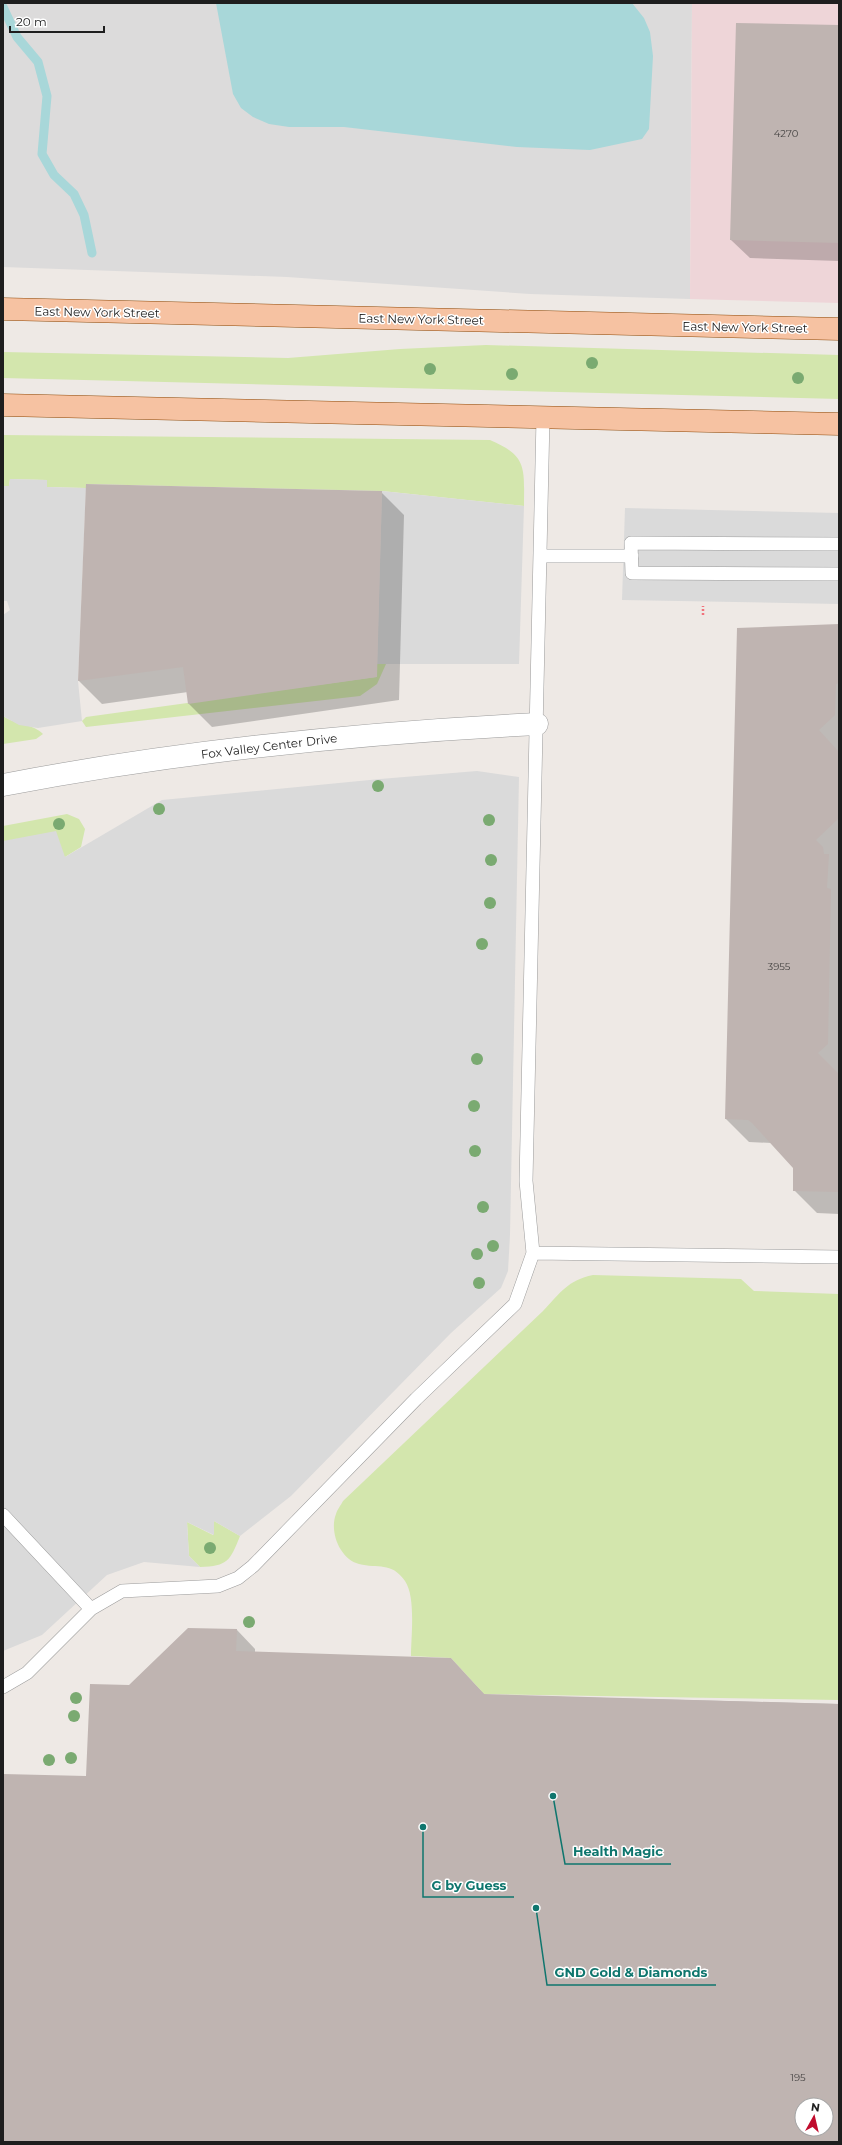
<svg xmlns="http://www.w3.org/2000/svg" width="842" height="2145" font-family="Montserrat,sans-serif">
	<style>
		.residential { fill: #dcdbdb }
		.commercial { fill: #eed5d8 }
		.grass { fill: #d3e6ad }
		.parking { fill: #dadada }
		.water { fill: #a8d7d9 }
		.shadow { fill: #0003; fill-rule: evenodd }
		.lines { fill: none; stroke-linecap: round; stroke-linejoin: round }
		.stream { stroke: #a8d7d9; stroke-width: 9 }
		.building { fill: #bfb4b1; fill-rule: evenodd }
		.lane-casing { stroke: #9b9b9b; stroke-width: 14 }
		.street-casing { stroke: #9b9b9b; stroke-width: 23 }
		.primary-casing { stroke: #8f4a09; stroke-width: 23 }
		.path { stroke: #f1737d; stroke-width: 2.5; stroke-dasharray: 2 2; stroke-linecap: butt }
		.lane { stroke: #fff; stroke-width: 13 }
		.street { stroke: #fff; stroke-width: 22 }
		.primary { stroke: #f6c2a2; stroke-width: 22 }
		.tree { fill: #7aaa71 }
		.labels { text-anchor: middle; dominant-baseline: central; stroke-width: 3; stroke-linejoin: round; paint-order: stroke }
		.number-label { font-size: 10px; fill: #464443 }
		.street-label { font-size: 12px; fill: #1e1e1e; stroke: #fff }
		.leader { fill: none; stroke: #0f766e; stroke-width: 1.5 }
		.callout-dot { fill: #0f766e; stroke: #fff; stroke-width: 1.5 }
		.callout-label { font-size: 13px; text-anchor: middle; font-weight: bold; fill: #0f766e; stroke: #fff; stroke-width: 3; stroke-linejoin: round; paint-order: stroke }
	</style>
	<rect width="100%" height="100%" fill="#eee9e5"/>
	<!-- residential -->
	<path class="residential" d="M3,3H692L690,299L530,294L287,277L3,267Z"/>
	<!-- commercial -->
	<path class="commercial" d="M692,3H839V303L690,299Z"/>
	<!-- grass -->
	<path class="grass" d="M486,345L839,355V399L3,378V352L288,358L400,349Z
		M3,435L490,440C528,456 524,469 524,506L382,491L86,484V488L47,487V480L10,479L9,486H3Z
		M377,664H386L377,684L360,696L86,727L82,721L86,717L376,677Z
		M3,716C16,725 34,724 43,734L36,739L3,744Z
		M67,814L79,819L85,829L81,847L65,857L3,842V826Z
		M593,1275L741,1279L754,1291L839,1294V1700L484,1694L451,1658L411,1656C411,1637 416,1597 405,1581C391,1561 378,1569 359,1564C340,1559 329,1532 336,1514C337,1510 341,1505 343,1501L543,1311C560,1293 568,1280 593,1275Z
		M214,1521L240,1536C230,1561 228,1566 200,1567L189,1556L187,1522L213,1535Z"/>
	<!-- parking -->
	<path class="parking" d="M10,479L47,480V487L86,488L78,681L82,721L38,728L19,725L3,716V615L10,610L7,601H3V486H9Z
		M382,491L524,506L519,664H377Z
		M625,508L839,513V604L622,600Z
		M477,771L519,777L510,1235L508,1271L501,1288L451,1333L291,1496L240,1536L214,1521V1535L187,1522L189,1556L200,1567L144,1562L107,1575L42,1635L3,1651V841L56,831L65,857L162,800L380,779Z"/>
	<!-- water -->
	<path class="water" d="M216,3H632L644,18L650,32L653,56L649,129L642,139L590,150L517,147L344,127H289L269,124L253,117L241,108L233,94Z"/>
	<!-- shadow -->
	<path class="shadow" d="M839,26V261L750,258L731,240Z
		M87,485L381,492L404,515L399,700L212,727L189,704L188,692L102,704L79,681Z
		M839,625V1214L817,1213L794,1190V1168L772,1143L749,1142L726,1119Z
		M237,1630L255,1649V1653L450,1659L485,1695L839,1704V2142H3V1775L87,1777ZM802,2105H826V2129H802Z"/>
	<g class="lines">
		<!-- stream -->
		<path class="stream" d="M3,7L17,37L38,62L47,96L42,154L54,175L74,194L84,215L92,253"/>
	</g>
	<!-- building -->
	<path class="building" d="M736,23L839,25V243L730,240Z
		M86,484L382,491L377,677L188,704L183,667L78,681Z
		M839,624V683L836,684L835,715L819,730L839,752V818L816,840L823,847L824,854H829L827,888L831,889L828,1044L818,1053L839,1074V1192L793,1191V1168L752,1123L748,1120L725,1119L737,628Z
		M188,1628L237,1629L236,1651L451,1658L484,1694L839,1704V2142H3V1774L86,1776L90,1684L129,1685ZM802,2105H826V2129H802Z"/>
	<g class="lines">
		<defs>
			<path id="lane" d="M839,544L631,543L632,573L839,574
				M540,556H632
				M533,1253L839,1257
				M3,1515L91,1609
				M3,1687L27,1673L91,1609L122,1591L218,1586L238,1578L253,1566L416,1399L515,1304L533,1253L526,1181L543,418"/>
			<path id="street" d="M3,785C179,751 358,733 537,724"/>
			<path id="primary" d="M3,309L839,329
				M3,405L839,424"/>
		</defs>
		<!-- lane casing -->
		<use href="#lane" class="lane-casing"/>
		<!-- street casing -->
		<use href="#street" class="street-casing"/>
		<!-- primary casing -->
		<use href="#primary" class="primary-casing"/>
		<!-- path -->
		<path class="path" d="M703,615V606"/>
		<!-- lane -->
		<use href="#lane" class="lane"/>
		<!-- street -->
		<use href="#street" class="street"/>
		<!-- primary -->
		<use href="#primary" class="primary"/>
	</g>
	<!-- trees -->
	<g class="tree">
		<circle cx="592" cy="363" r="6"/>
		<circle cx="430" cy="369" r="6"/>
		<circle cx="512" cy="374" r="6"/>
		<circle cx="798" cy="378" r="6"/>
		<circle cx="378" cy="786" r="6"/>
		<circle cx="159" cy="809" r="6"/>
		<circle cx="489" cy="820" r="6"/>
		<circle cx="59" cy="824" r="6"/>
		<circle cx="491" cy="860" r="6"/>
		<circle cx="490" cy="903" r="6"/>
		<circle cx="482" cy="944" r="6"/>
		<circle cx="477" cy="1059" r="6"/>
		<circle cx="474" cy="1106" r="6"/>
		<circle cx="475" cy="1151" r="6"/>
		<circle cx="483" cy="1207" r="6"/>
		<circle cx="493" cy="1246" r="6"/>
		<circle cx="477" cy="1254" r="6"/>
		<circle cx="479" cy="1283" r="6"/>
		<circle cx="210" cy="1548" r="6"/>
		<circle cx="249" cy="1622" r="6"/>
		<circle cx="76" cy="1698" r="6"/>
		<circle cx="74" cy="1716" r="6"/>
		<circle cx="71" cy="1758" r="6"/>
		<circle cx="49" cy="1760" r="6"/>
	</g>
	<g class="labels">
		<!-- number labels -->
		<g class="number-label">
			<text x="786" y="133">4270</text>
			<text x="779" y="966">3955</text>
			<text x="798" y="2077">195</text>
		</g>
		<!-- street labels -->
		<g class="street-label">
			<text transform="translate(97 312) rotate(1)">East New York Street</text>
			<text transform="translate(421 319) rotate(1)">East New York Street</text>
			<text transform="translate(745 327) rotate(1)">East New York Street</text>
			<text transform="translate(269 746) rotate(-7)">Fox Valley Center Drive</text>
		</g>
	</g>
	<!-- callouts -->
	<path class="leader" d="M553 1796L565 1864H671M423 1827L423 1897H514M536 1908L547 1985H716"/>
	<g class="callout-dot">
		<circle cx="553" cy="1796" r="4"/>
		<circle cx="423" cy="1827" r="4"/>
		<circle cx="536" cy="1908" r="4"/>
	</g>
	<g class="callout-label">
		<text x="618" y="1856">Health Magic</text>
		<text x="469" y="1890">G by Guess</text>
		<text x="631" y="1977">GND Gold &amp; Diamonds</text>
	</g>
	<!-- border -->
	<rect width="842" height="2145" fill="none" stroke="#1e1e1e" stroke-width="8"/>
	<!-- north arrow -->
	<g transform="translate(814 2117) rotate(8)"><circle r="19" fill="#ffffff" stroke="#a5a5a5"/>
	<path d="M0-3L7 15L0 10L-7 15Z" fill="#c00c2d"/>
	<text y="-6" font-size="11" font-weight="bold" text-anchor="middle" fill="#1e1e1e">N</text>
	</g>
	<!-- scale -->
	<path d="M10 26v6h94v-6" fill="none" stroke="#1e1e1e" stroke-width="2"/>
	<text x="16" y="26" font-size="12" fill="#1e1e1e" stroke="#ffffff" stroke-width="3" paint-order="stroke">20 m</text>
</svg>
